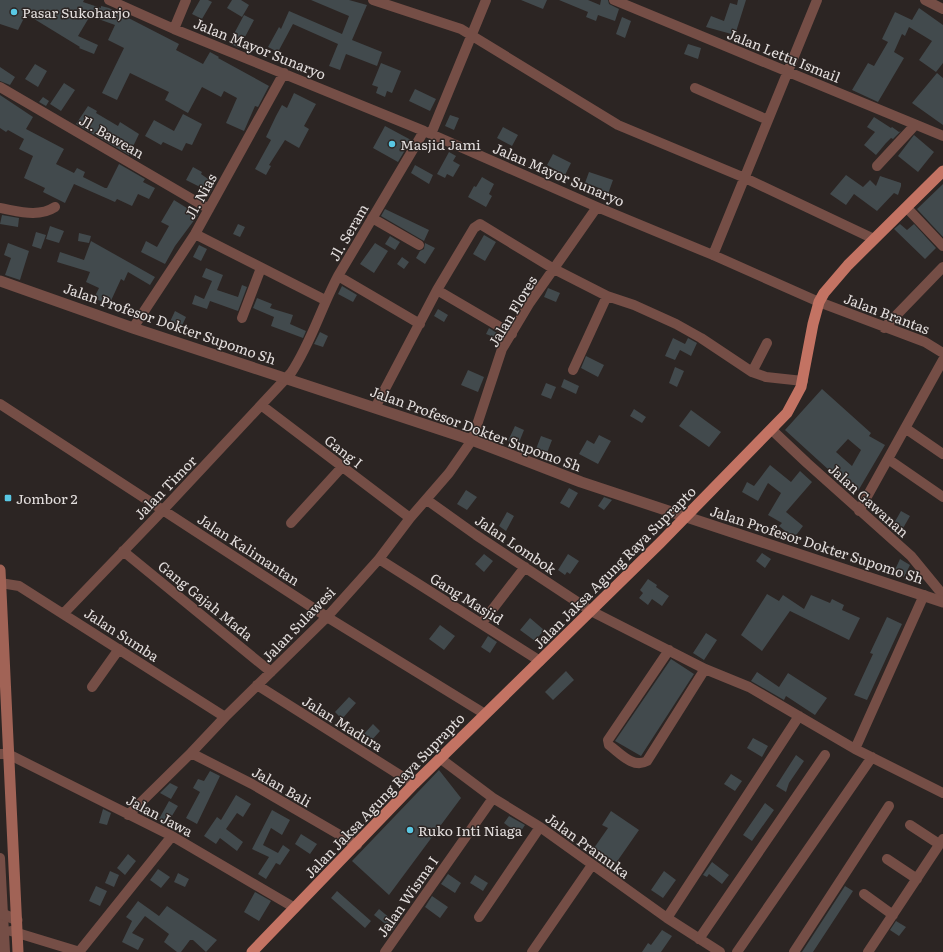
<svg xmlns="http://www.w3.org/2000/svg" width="943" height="952" font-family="Literata,serif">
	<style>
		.building { fill: #424a4d; fill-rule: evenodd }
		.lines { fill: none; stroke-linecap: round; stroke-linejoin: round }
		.minor { stroke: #754e46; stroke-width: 10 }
		.tertiary { stroke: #754e46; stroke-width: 11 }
		.secondary { stroke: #a16356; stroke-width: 11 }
		.primary { stroke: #c37363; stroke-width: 11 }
		.poi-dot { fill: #59c8e4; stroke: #2c2523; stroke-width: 1.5 }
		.labels { text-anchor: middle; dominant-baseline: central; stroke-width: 3; stroke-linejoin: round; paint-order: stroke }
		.poi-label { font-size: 14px; fill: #e3dedd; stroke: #2c2523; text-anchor: start }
		.street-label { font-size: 14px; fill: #e3dedd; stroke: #2c2523 }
	</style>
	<rect width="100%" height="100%" fill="#2c2523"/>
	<!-- building -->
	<path class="building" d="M0,0H84L83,2L101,8V6L109,8L179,44L176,50L203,64L210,52L219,57L218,58L269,86L258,107L255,106L244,131L226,123L237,98L224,91L221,97L202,87L188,113L165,100L169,92L130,73L117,100L102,93L124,48L108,40L115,25L90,16L78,36L98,45L94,54L79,48L80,47L26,14L18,30L0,24Z
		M200,0H208L212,2L202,19L192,14Z
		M232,0H241L249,5L242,17L227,8Z
		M311,0H349L367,5L352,40L382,52L377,66L346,54L340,70L329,66L338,44L293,24L278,52L268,47L279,27L281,29L289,11L342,34L349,16Z
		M521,0H547L543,9Z
		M559,0H588L600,5L601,0H608L609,4L619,9L615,21L598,15L596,21L586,17L588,12Z
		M738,0H746L735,35L706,27L711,16L724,21L730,3L737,5Z
		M919,8L943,25V63L936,72L919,60L932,41L909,27L905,36L902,34L894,52L904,58L878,102L852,90L868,63L874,66L888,42L882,39L895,12L912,20Z
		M244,15L254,20L239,48L229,43Z
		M622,17L631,21L625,38L616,34Z
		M688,44L701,48L698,59L684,54Z
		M381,63L401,71L392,93L387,91L385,97L376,93L378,87L372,85Z
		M35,64L47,71L38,87L25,79Z
		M0,67L15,77L10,85L0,81Z
		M937,73L943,78V125L912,103Z
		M64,83L75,90L61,111L50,104Z
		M415,89L436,99L430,111L409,101Z
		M294,93L316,104L304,126L309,129L299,148L285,140L269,165L271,166L266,175L255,169L271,140L266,137L276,116L282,105L287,108Z
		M0,95L33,117L26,129L64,149L56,164L74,173L77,168L85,172L83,177L105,188H107L119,164L145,179L143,182L155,188L149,199L138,194L132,206L117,199L115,202L74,184L65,203L43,192L45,188L24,178L33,156L19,149L24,139L8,130L6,132L0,128Z
		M43,97L49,101L46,106L39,102Z
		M88,106L97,111L96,113L118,126L120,122L139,134L129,155L76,124Z
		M183,114L202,124L192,145L186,143L182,151L163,142L161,145L145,136L154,120L174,131Z
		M450,115L459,118L454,130L445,126Z
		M874,117L891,128L892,127L899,132L901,131L893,139L891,138L886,143L876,155L864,145L875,132L867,127Z
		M385,126L411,140L398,162L373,148Z
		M503,127L518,135L512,146L497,138Z
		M914,135L934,152L918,172L898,156Z
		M449,152L456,156L453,161L460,165L453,177L447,174L445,178L437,174Z
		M553,154L571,163L565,175L547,165Z
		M415,165L433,175L429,184L411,173Z
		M193,167L202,172L201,174L215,184L208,197L200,191L202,188L186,180Z
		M589,172L613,180L608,194L601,191L602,189L585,183Z
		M846,175L863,187L870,180L876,186L880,176L901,183V186L898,195L894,193L877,211L854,194L846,205L830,194Z
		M482,177L494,184L489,194L492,196L486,207L468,197L474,186L476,187Z
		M943,184V237L917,209Z
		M174,200L198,215L175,246L165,264L141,252L146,241L157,247L169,226L161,222Z
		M385,209L429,230L424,241L381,216Z
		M2,215L19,218L18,227L0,224Z
		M238,224L245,227L240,237L233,234Z
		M900,224L907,230L914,224L936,248L925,259L894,229Z
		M50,226L64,231L59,243L46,239Z
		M36,232L46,235L41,249L32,246Z
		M79,233L91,236L89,243L78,241Z
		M484,235L496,242L485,261L473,254Z
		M390,236L400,242L395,250L385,244Z
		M91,241L155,277L150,285L128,272L124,281L121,279L109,305L94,298L99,288L86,282L90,272L57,262L60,252L84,260Z
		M8,243L29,251L20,280L5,275L11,258L4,255Z
		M375,243L388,251L374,273L360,264Z
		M425,243L435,248L425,264L416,258L420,251L424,249Z
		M199,245L207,249L201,261L193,257Z
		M402,257L409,262L404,269L397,264Z
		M206,268L223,275L217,290L238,297L242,285L247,287L238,311L210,301L207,309L192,304L195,295L204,299L212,281L202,277Z
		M342,286L357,295L353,302L338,294Z
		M548,288L560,293L556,302L544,297Z
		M257,298L272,304L270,308L293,315L290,324L306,331L303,338L271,326L274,317L253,308Z
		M438,309L448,315L444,322L434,316Z
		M175,311L186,317L179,332L168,326Z
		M489,328L500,335L499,339L486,334Z
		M320,332L328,336L323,347L314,344Z
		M673,338L685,344L688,338L697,343L691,356L680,350L675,360L665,356Z
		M586,356L604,365L598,377L581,368Z
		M675,367L684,371L677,387L669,383Z
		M468,370L484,377L478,392L461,385Z
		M564,379L579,386L576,394L561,387Z
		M546,383L556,387L551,399L541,395Z
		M822,389L871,433L869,436L885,445L858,491L841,481L785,430ZM848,439L861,450L852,466L836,452Z
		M634,409L646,417L642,423L630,416Z
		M691,410L721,432L709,447L679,426Z
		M515,426L524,430L518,445L508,441Z
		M599,435L611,441L598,464L579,454L587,440L594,444Z
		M541,436L552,440L547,453L536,449Z
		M770,465L791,482L800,471L812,482L786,512L803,526L794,538L779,526L782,523L768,515L781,493L768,483L758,501L742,492L747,482L754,486Z
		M569,488L578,493L569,508L560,503Z
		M466,490L477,497L467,510L457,504Z
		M604,497L612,500L604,510L598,506Z
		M901,511L910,516L902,530L893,525Z
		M507,512L514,516L506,531L499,526Z
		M762,553L771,559L765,568L756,561Z
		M484,554L493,561L484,572L475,564Z
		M568,554L579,561L570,574L567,572L565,575L558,570Z
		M900,559L910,565L904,577L894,572Z
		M648,579L657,585L656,587L669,596L662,606L652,599L648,605L639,598L643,593L640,590Z
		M767,594L779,601L783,595L804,609L811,595L830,603L832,599L844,605L842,610L860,618L849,640L790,611L762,651L741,635Z
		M887,617L902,624L867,700L854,695L873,654L870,653Z
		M530,618L544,630L535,641L520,630Z
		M440,625L455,636L444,650L429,639Z
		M706,633L717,640L704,660L693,653Z
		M488,636L497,642L490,653L481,647Z
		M671,659L694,674L641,756L615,741Z
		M566,671L574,680L553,700L545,692Z
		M757,672L779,687L788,673L827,698L815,715L786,696L784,700L751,681Z
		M349,697L356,703L342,719L335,712Z
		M373,724L380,731L371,741L364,734Z
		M753,738L768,746L762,757L747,748Z
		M796,755L804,761L789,783L786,792L776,786Z
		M439,770L461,798L389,895L352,861Z
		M210,771L220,776L197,824L186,818L200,792L193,788L198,779L204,781Z
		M731,774L742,781L735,791L724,784Z
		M170,783L178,787L171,799L160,793Z
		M236,795L251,804L243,817L237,813L226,829L243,842L237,851L220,838L216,844L204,836L217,817L221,820Z
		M169,801L178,806L167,824L159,819Z
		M765,803L774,810L752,841L743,835Z
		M103,809L111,813L107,825L99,823Z
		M272,810L290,820L282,835L271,828L263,845L278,853L283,845L290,850L280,865L276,863L266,879L258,874L269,857L252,849Z
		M611,811L639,830L616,863L594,848L608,828L602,825Z
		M509,816L525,825L519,834L504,823Z
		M301,834L317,844L310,854L295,844Z
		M128,854L136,861L125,875L117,868Z
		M712,862L729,875L722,884L709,874L707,877L703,875Z
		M158,869L170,877L161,888L150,880Z
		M110,871L119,875L114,887L105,883Z
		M664,871L676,880L663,898L651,890Z
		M178,873L189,879L185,887L174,882Z
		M448,874L461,883L455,893L441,884Z
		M475,875L488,883L483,891L470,883Z
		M96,886L107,891L100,906L89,901Z
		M845,886L853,891L813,952H802Z
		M337,891L371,921L365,928L331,898Z
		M255,892L271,901L259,921L244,912Z
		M432,896L448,907L440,918L425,907Z
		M138,901L159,916L167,906L217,940L206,952L193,940H190L181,952H177L164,942L169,934L145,916L132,933L144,939L138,950L122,942L132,921L126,917Z
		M379,909L397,924L393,930L374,915Z
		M896,921L906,927L899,936L890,930Z
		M662,930L672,936L661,952H642L648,943L651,945Z"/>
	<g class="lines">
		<!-- minor -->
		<path class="minor" d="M109,0L174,29L424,131L597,207L713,255L819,302L925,342L943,353
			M373,0L461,29L618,125L745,178L874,239
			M614,0L943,136
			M925,0L943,9
			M174,29L186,0
			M0,87L209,209
			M695,88L768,120
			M431,134L486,0
			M877,166L915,125
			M0,208C18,211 38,218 55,207
			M907,208L943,246
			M372,218L419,245
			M195,234L325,300
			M713,255L817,0
			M338,276L420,324
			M437,290L512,334
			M242,318L261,268
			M133,328L195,234L284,73
			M884,328L943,267
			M573,370L607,296
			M752,372L767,343
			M0,404L327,617L485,714
			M261,405L410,518
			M375,408L437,290L474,228L480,224L554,269L607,296L634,305L676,324L701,338L752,372L766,377L803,381
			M905,428L943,454
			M772,430L807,463L911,556L943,595
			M888,459L943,497
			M427,500L476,535L591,611L705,669L749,687L855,749L943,793
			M859,511L943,360
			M291,523L342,467
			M123,551L271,672
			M379,559L540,661
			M0,583L19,586L225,717
			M64,613L163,510L291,373C311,343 321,308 338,276L424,131
			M482,623L525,567
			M669,650L608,740L609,745C620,753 633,769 647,761L705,669
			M257,685L414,784
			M92,687L119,649
			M855,749L924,595
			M191,753L252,784L357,845
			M0,754H8L172,836L295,908
			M441,759L493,798L540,827L667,918L720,952
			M128,815L191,753L225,717L327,617L379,559L410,518L449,473L472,440L502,349L529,304L597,207
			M910,825L939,844
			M0,858L5,952
			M887,859L917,879
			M864,894L893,915
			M479,917L540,827
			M667,918L799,716
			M11,931L80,952
			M699,939L825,755
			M79,952L172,836
			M385,952L493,798
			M532,952L592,865
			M737,952L872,757
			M794,952L889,806
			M868,952L943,839"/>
		<!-- tertiary -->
		<path class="tertiary" d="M0,281L133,328L472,440L581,482L943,602
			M0,913L17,920"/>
		<!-- secondary -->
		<path class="secondary" d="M0,570L18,952"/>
		<!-- primary -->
		<path class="primary" d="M252,952L414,784L660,543L787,413L801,387L813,324L819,302L824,293L848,265L943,171"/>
	</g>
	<!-- markers -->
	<g class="poi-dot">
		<circle cx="14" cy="12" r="4"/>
		<circle cx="392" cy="144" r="4"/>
		<rect x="4" y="494" width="8" height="8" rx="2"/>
		<circle cx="410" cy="830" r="4"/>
	</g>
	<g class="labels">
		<!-- poi labels -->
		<g class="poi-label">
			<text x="22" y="12">Pasar Sukoharjo</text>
			<text x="400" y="144">Masjid Jami</text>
			<text x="16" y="498">Jombor 2</text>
			<text x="418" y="830">Ruko Inti Niaga</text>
		</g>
		<!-- street labels -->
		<g class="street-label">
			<text transform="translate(260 48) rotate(22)">Jalan Mayor Sunaryo</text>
			<text transform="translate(784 55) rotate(22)">Jalan Lettu Ismail</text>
			<text transform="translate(112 136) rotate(30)">Jl. Bawean</text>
			<text transform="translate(559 174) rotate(23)">Jalan Mayor Sunaryo</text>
			<text transform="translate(200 196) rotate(-61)">Jl. Nias</text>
			<text transform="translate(348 232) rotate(-60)">Jl. Seram</text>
			<text transform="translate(512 311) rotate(-59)">Jalan Flores</text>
			<text transform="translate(887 313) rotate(21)">Jalan Brantas</text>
			<text transform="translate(170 323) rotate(19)">Jalan Profesor Dokter Supomo Sh</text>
			<text transform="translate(476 428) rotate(20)">Jalan Profesor Dokter Supomo Sh</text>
			<text transform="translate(344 451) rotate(38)">Gang I</text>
			<text transform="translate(165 487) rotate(-46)">Jalan Timor</text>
			<text transform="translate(869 500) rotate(42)">Jalan Gawanan</text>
			<text transform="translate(516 544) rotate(34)">Jalan Lombok</text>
			<text transform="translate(817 544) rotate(18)">Jalan Profesor Dokter Supomo Sh</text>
			<text transform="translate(249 549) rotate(33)">Jalan Kalimantan</text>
			<text transform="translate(614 567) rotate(-45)">Jalan Jaksa Agung Raya Suprapto</text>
			<text transform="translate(467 598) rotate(32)">Gang Masjid</text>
			<text transform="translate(206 600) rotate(39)">Gang Gajah Mada</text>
			<text transform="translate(298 624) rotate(-46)">Jalan Sulawesi</text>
			<text transform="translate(122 634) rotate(33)">Jalan Sumba</text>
			<text transform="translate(343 723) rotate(32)">Jalan Madura</text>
			<text transform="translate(282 786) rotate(30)">Jalan Bali</text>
			<text transform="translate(384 795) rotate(-46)">Jalan Jaksa Agung Raya Suprapto</text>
			<text transform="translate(160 815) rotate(28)">Jalan Jawa</text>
			<text transform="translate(588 845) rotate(36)">Jalan Pramuka</text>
			<text transform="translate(407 896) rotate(-55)">Jalan Wisma I</text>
		</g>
	</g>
</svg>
